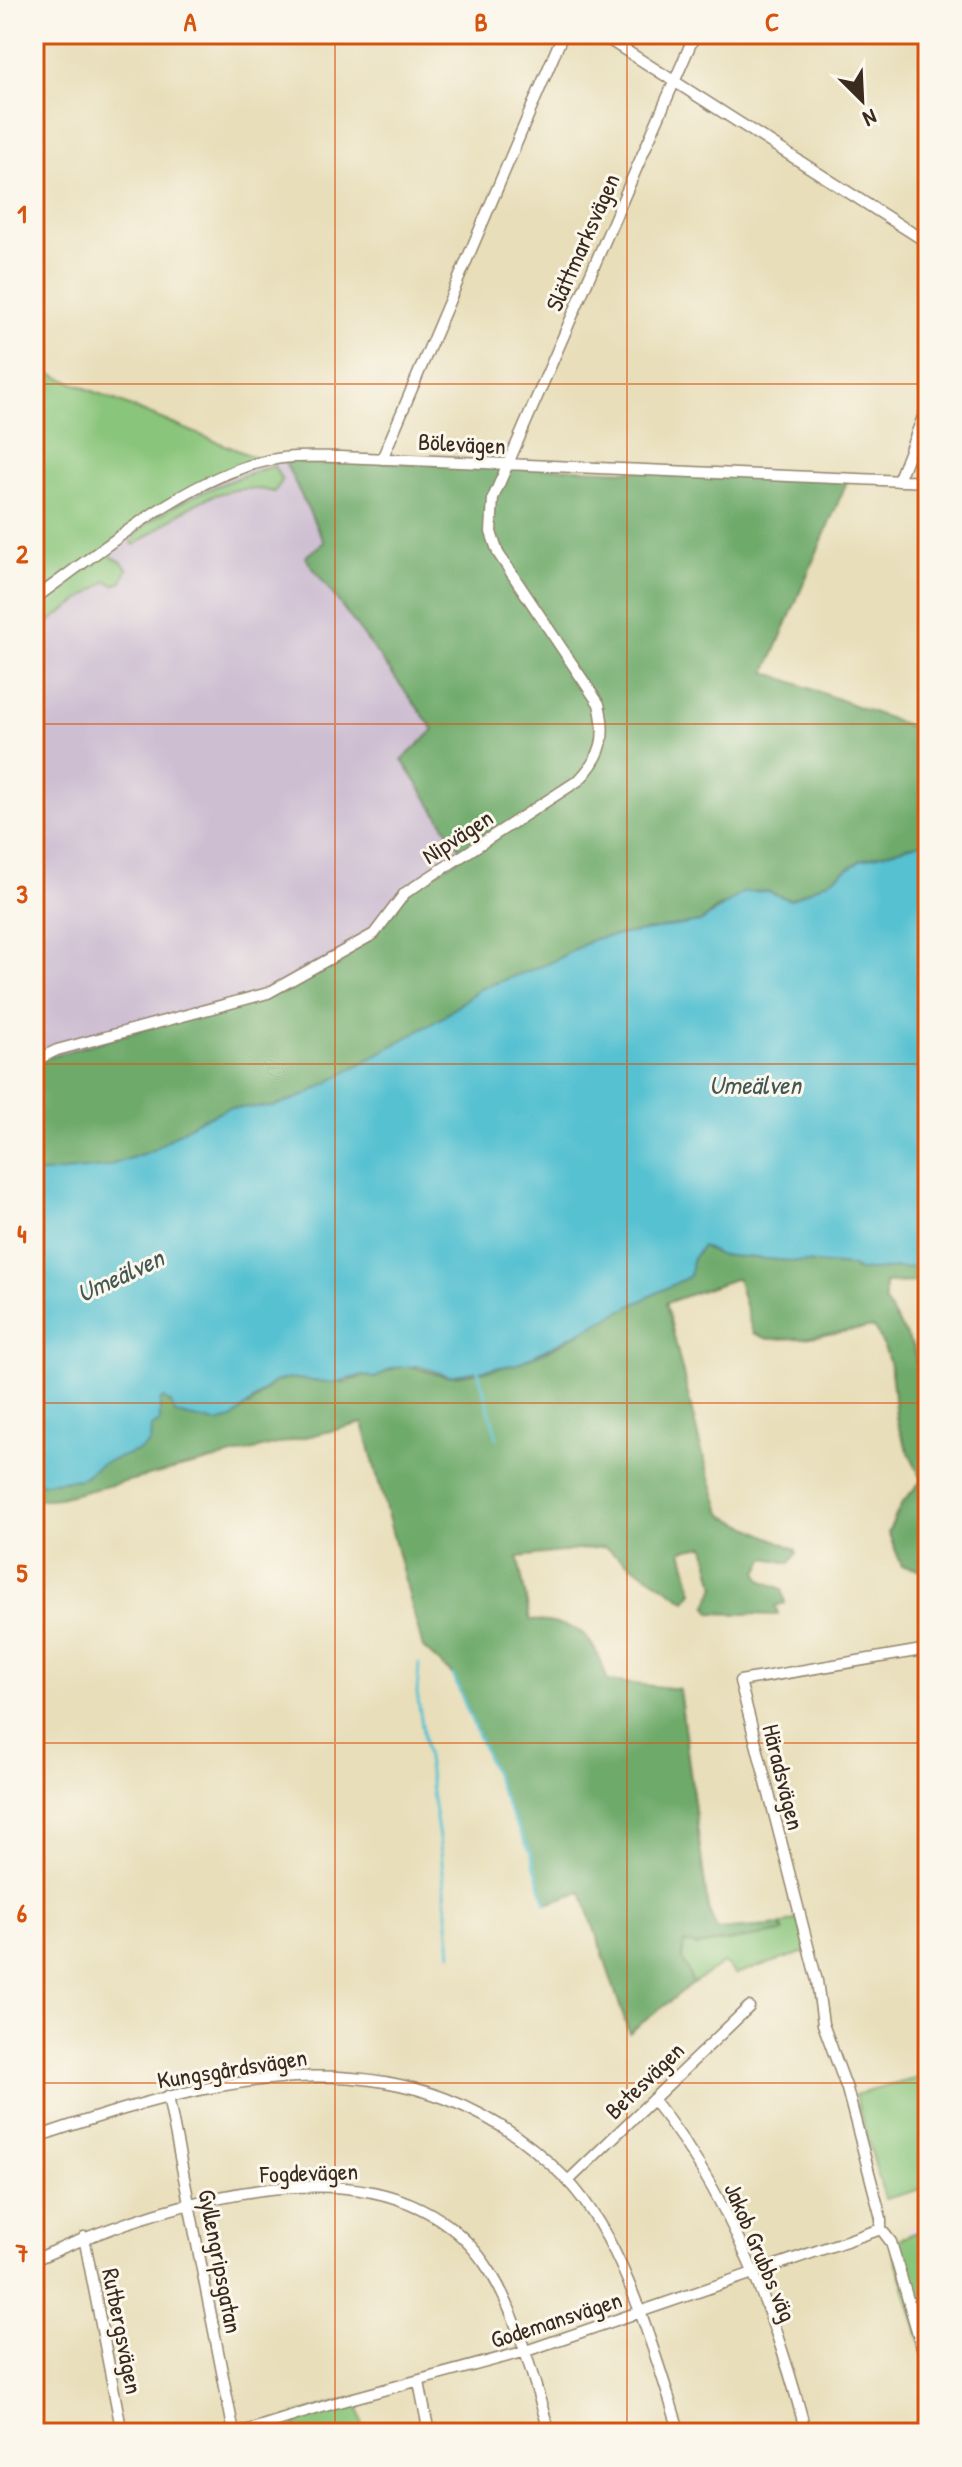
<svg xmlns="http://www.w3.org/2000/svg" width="962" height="2467" font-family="'Patrick Hand',sans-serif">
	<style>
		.built { fill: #efd0e6 }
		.industrial { fill: #cdbed2 }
		.green { fill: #89c57a; stroke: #62784c; stroke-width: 2 }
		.forest { fill: #6eaa6a; stroke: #546a44; stroke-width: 2 }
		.water { fill: #56c1d1; stroke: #487678; stroke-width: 2 }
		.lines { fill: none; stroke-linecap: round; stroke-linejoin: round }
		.stream { stroke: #56c1d1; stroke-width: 3 }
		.minor-casing { stroke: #92846c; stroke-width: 13 }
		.minor { stroke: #fff; stroke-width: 10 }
		.grid { fill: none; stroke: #d7540e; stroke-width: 2; stroke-opacity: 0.55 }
		.labels { text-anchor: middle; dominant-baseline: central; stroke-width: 6; stroke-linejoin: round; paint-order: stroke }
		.street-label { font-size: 24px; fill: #3b2a1e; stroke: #fbf7ec }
		.water-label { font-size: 26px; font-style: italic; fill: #435754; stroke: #fbf7ec }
		.neatline { fill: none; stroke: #d7540e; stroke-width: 3 }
		.grid-label { font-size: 26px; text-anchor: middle; font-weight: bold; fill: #d7540e }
	</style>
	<rect width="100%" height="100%" fill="#fbf7ec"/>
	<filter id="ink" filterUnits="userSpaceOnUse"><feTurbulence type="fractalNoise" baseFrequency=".0125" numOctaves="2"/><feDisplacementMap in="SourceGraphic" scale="16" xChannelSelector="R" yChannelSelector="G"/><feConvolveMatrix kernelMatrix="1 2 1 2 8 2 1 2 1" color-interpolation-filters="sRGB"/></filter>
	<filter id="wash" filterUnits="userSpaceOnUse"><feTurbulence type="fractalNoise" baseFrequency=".006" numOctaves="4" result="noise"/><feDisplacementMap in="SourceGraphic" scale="32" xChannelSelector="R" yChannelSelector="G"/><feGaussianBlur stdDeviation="1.8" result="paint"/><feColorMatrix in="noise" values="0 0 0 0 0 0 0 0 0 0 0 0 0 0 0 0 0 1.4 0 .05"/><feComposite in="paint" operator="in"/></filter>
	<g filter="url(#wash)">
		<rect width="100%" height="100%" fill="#e8deba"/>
		<!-- built -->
		<path class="built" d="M928,2224V2314L908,2229Z"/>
		<!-- industrial -->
		<path class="industrial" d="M283,458L324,543L306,557L434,730L402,761L465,855L374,934L268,993L34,1061V599L186,493Z"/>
		<!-- green -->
		<path class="green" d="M34,367L264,461L186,493L34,599Z
			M274,466L282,481L274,492C219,477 178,515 135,545L131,543C142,512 242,474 274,466Z
			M107,554L122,562L127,569L122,582L114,585L107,581L46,624L34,623V604Z
			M798,1912L809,1951L735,1974L724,1963L693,1983C686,1971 676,1955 684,1942L697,1946L783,1928L781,1925L796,1919Z
			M928,2075V2187L885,2199L855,2095Z
			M917,2232L928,2272V2368L891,2242Z
			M357,2397L364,2433H297L293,2416Z"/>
		<!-- forest -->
		<path class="forest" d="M283,458L848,479L766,672L928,733V841L861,860L829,881L790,900L767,891L718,907L700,922L594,939L550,963L480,989L443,1017L306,1095L272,1107L228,1108L196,1122L151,1151L105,1167L34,1174V1061L268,993L374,934L405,893L464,855L402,760L434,730L305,557L324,542Z
			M702,1246L719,1255L852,1266L855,1270L928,1266V1282L885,1283V1302L914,1348L928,1449V1571L902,1566L888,1532L902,1503L922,1480C914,1460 899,1437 896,1416C891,1379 895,1361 873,1327L804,1338L768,1339L753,1333L737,1278L666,1303L701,1449L720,1509L725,1516L795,1549L797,1553L790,1563L766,1558L758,1572L761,1580L782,1589L785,1603L775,1606L778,1615L711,1613L707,1606L715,1586L705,1546L682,1550L693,1592L686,1601L604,1547L518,1557L530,1620C584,1626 589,1630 608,1681L679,1689L708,1908L717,1930L781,1925L784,1932L697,1946L684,1943L682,1958L693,1983L629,2033L582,1892L546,1904L531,1853L508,1808L453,1675L423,1648L363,1423L59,1498L34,1500V1484L80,1479L101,1464L147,1446L151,1427L160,1422V1401L163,1397L171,1403L250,1406L272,1383L288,1378L347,1382L365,1375L375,1378C414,1353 419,1376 451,1376C466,1376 503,1368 517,1363C573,1344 641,1292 692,1260Z"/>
		<!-- water -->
		<path class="water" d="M928,841V1266L859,1271L851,1266L719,1255L702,1246L692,1260L690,1276L517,1364L449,1376L419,1366L392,1368L375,1378L364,1375L332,1383L288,1378L272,1383L232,1419L217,1423L175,1414L171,1403L163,1398L160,1401V1422L151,1427L150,1443L140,1450L101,1464L80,1479L34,1484V1174L105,1167L151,1151L196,1122L228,1108L272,1107L306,1095L443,1017L480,989L550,963L594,939L700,922L744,892L767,891L790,900L829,881L861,860Z"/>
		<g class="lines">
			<!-- stream -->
			<path class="stream" d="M478,1370L497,1438
				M419,1664L417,1693L441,1852L451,1953
				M453,1675L508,1808L531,1853L546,1904"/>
		</g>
	</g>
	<g filter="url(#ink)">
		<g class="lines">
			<defs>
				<path id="minor" d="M600,34L928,243
					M382,459L563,34
					M898,481L928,404
					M34,599C102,551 184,479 266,461C290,455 316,457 340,457L928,482
					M34,1061L57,1050L268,993L374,934L405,893L579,780C603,755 607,737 599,704L498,553L491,532L493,498L695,34
					M928,1649L740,1681L817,1981L823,2024L847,2089L881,2218V2229L891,2242L928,2368
					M168,2096L234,2433
					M653,2100C730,2194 776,2316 806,2433
					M34,2138C216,2075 415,2023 567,2180C624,2240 655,2355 680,2433
					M568,2181L749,2007
					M84,2237L122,2433
					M34,2260C161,2203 398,2122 491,2273C520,2320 533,2381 550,2433
					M419,2382L429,2433
					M239,2433L335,2403L523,2352L881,2229"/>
			</defs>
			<!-- minor casing -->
			<use href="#minor" class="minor-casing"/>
			<!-- minor -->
			<use href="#minor" class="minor"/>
		</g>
	</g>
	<!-- grid -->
	<path class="grid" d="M335,34V2433M627,34V2433M34,384H928M34,724H928M34,1064H928M34,1403H928M34,1743H928M34,2083H928"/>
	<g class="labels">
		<!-- street labels -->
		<g class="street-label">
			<text transform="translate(582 242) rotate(-66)">Slättmarksvägen</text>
			<text transform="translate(462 443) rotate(3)">Bölevägen</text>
			<text transform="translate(457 836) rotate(-33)">Nipvägen</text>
			<text transform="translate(784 1777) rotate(76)">Häradsvägen</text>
			<text transform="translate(232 2068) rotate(-9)">Kungsgårdsvägen</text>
			<text transform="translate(644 2080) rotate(-44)">Betesvägen</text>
			<text transform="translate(309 2172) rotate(-2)">Fogdevägen</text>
			<text transform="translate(761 2252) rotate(67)">Jakob Grubbs väg</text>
			<text transform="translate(221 2261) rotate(79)">Gyllengripsgatan</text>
			<text transform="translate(556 2319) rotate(-18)">Godemansvägen</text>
			<text transform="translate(123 2331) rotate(79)">Rutbergsvägen</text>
		</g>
		<!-- water labels -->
		<g class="water-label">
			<text x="755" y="1084">Umeälven</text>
			<text transform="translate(120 1275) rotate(-25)">Umeälven</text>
		</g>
	</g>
	<!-- margin -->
	<rect width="962" height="2467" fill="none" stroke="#fbf7ec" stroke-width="88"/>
	<!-- north arrow -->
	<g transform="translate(862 100) rotate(156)" stroke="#fbf7ec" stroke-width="6" paint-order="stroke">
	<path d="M0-6L14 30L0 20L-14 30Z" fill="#3b2a1e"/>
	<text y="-12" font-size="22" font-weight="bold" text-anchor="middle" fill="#3b2a1e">N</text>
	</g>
	<rect x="44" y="44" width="874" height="2379" class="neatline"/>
	<g class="grid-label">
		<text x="190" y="31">A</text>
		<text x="481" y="31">B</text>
		<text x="772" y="31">C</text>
		<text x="22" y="223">1</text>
		<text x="22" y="563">2</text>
		<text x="22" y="903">3</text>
		<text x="22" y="1243">4</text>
		<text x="22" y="1582">5</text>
		<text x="22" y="1922">6</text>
		<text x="22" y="2262">7</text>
	</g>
</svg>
